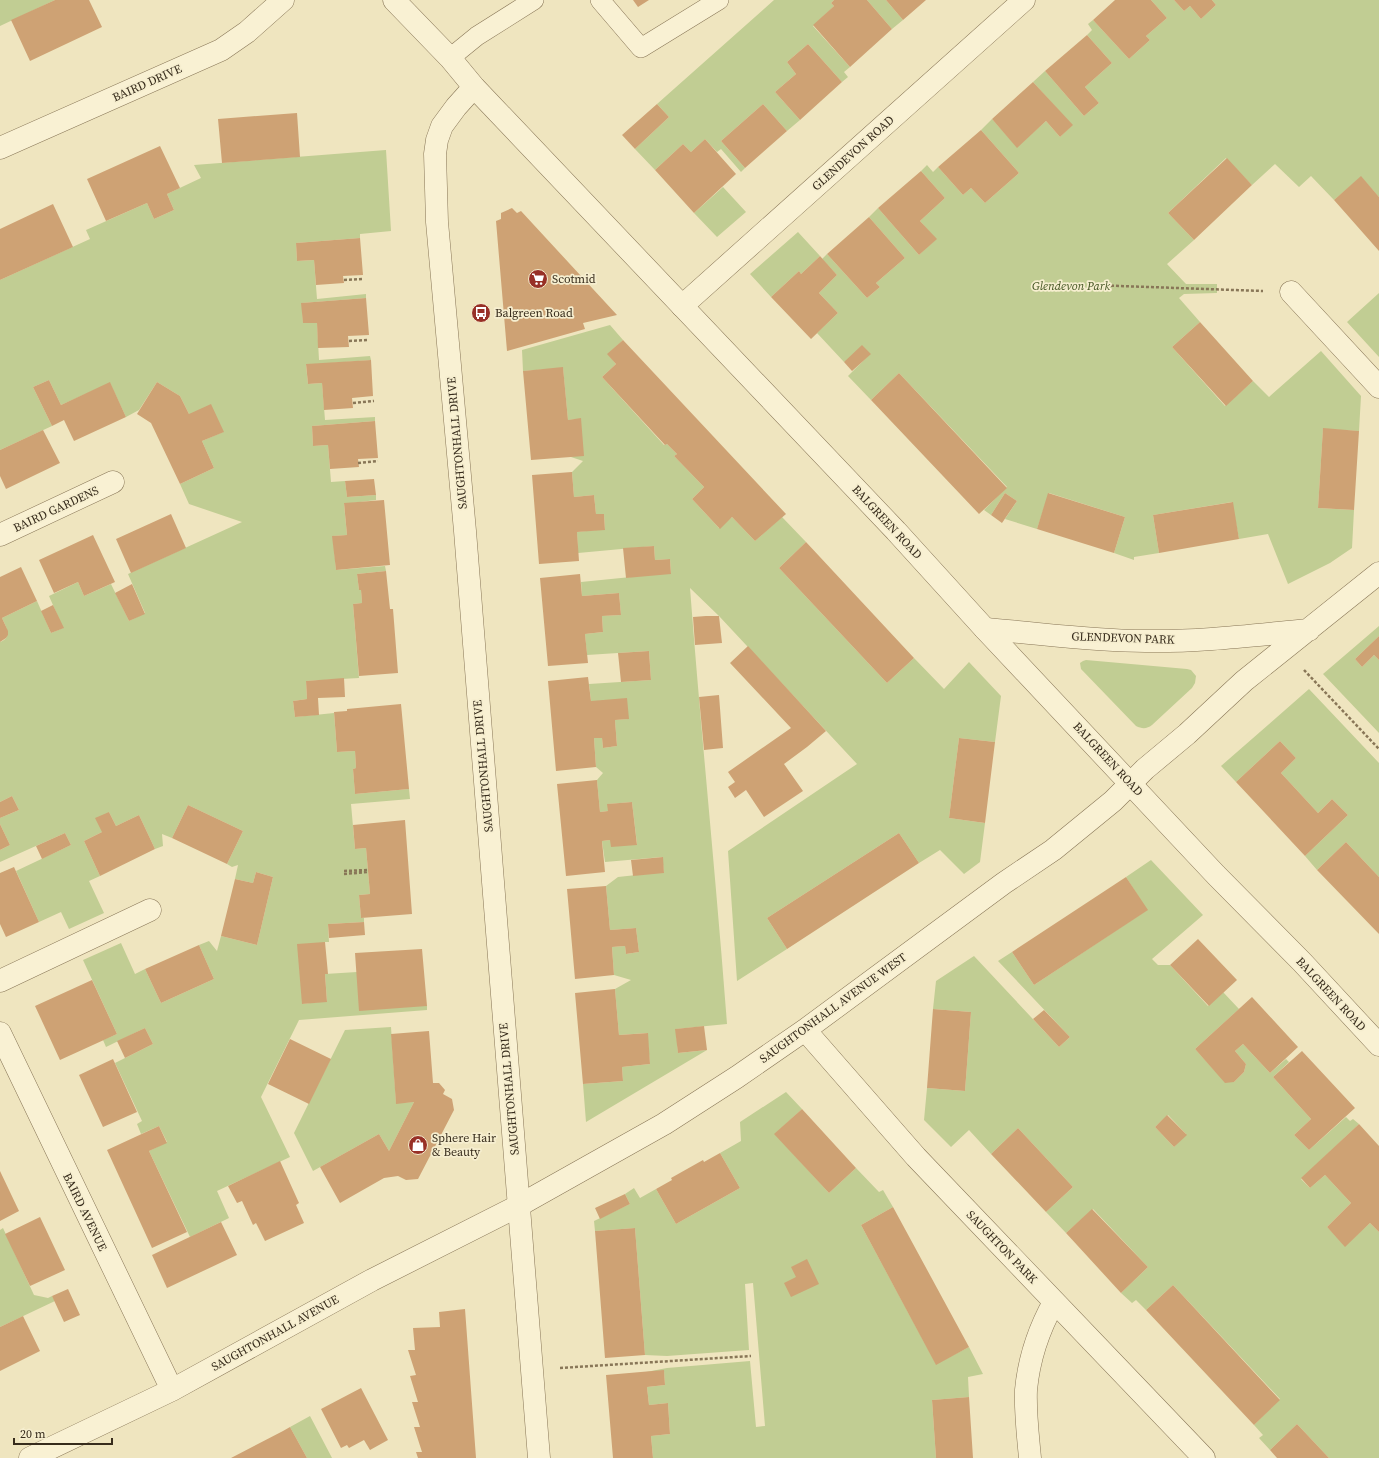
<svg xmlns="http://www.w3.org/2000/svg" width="1379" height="1458" font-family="'Source Serif 4',serif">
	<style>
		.green { fill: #c1cd93; fill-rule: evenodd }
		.building { fill: #cea274 }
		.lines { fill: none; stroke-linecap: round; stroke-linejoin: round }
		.service-casing { stroke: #887657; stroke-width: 20 }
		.minor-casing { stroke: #887657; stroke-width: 23 }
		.tertiary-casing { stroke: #887657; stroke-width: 23 }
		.path { stroke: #887657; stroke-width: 2.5; stroke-dasharray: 3 2; stroke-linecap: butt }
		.service { stroke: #f9f1d3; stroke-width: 19 }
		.minor { stroke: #f9f1d3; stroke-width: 22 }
		.tertiary { stroke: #f9f1d3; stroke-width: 22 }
		.labels { text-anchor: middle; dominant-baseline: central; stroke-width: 3.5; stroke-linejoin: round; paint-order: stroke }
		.street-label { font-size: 12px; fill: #372c1c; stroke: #f6eecf }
		.poi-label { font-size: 12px; fill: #372c1c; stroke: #f6eecf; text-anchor: start }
		.park-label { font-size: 12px; font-style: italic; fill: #435422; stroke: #f6eecf }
	</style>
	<rect width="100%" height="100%" fill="#efe5bf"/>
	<!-- green -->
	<path class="green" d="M0,0H55L0,26Z
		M774,0H834L831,3L834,6L813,26L850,67L844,72L848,77L842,82L808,44L787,62L796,74L775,92L800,120L787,131L763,104L721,141L745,168L741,172L721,149L717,152L705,139L691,152L683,144L655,170L635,149L669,117L657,104Z
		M867,0H886L903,20L892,29Z
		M1151,0H1174L1184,11L1190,6L1201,19L1216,5L1212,0H1379V197L1361,177L1334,200L1311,176L1299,187L1275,164L1252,185L1226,158L1168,213L1194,240L1167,264L1186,284H1217V293L1184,294L1179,298L1200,322L1172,347L1225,406L1253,381L1269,397L1321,351L1361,396L1359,431L1323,429L1318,508L1354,510L1352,548L1330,563L1288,584L1268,534L1239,539L1232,502L1153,515L1159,553L1134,557V560L1114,553L1125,517L1049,493L1037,529L1005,519L1017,501L1005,493L991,515L984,510L1007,487L899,373L871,400L848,376L870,354L844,362L817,333L838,313L819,293L837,275L822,259L827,254L867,298L880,287L876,283L905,258L869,217L878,208L919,255L936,239L920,221L945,198L921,171L927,165L933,172L938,167L963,195L971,188L985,203L1019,173L981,130L992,119L1017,147L1046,121L1060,137L1072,125L1033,82L1045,71L1084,116L1099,103L1085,87L1112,63L1087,35L1092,30L1088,24L1093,20L1129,59L1150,40L1146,36L1167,18Z
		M386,150L391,231L360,234V238L296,243L297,261L314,260L317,299L366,294V298L302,303L303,323H317L319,360L370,356L371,360L306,365L308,384L322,383L325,420L375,417V421L312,426L313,446L328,445L331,482L345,481L347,497L376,495V500L344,504L347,535L333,536L336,570L385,566L386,571L357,574L359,590H361L362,603L353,604L359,678L306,681L307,699L293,701L295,717L334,713L337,752L355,751L356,768L353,769L355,794L409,789L410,799L351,804L355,849L366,848L370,894L359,895L361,918H364V922L328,924L329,942H325L302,1004L327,1001L325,974L357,972L427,1006V1010L299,1020L261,1097L290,1157L217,1191L229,1218L190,1237L149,1151L167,1142L159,1126L141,1134L137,1124L142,1121L115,1063L153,1044L145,1028L106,1047L103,1040L117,1034L83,960L121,943L135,974L145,969L161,1003L214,979L199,945L209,941L217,951L221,936L257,945L273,877L256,872L253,883L235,879L238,865L232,867L227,864L243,831L188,805L172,838L162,834L163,846L155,849L139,815L116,826L109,812L102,832L84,841L100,876L89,881L104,913L69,929L61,912L39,922L16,871L71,845L65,833L0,862V850L10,845L0,824V818L19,810L12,796L0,802V642C13,637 6,627 2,618L37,601L51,633L63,628L49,596L78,582L84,596L111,584L129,621L145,613L128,574L242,522L189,504L180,484L214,468L202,441L223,432L189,414L180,396L157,382L139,410L126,417L110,383L61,405L49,380L33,387L52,426L0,450V280L90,239L86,230L147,203L154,219L174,210L167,194L201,178L194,165Z
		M723,187L746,212L717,237L694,213Z
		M798,232L820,256L801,274L799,271L771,297L750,274Z
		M1379,293V357L1347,322Z
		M610,325L623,340L608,354L616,364L602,377L664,445L667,444L677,454L674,456L704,487L692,499L719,528L732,517L755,541L782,517L806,542L779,568L887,683L914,658L944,689L969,662L1001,696L995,742L959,738L949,818L985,823L980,862L964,874L940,850L919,863L899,833L767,918L787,949L737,981L728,851L857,764L719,616L690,588C701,733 716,878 727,1024L676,1029L678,1053L707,1050L586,1122L583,1084L623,1081L622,1067L650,1064L647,1033L619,1035L615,989L631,980L614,975L612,947L625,946L626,954L639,952L636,928L610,930L606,886L618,877L664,872L662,857L605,862L602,841L610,840L637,844L632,802L608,804V811L600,812L597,780L603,773L596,767L594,738H602L603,748L617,746L615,720L628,719L591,701L589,684L651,680L649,651L587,655L585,634L603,632L602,616L621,615L619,593L582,596L581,582L671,573L670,559L655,560L654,546L578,553L577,532L605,529L604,514H596L594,495L574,497L572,472L583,461L571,457L580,419L568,420L563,368L523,371L522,350Z
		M1379,626V636L1355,659L1362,667L1374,655L1379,660V733L1323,674Z
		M1086,660L1187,669L1191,670L1196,676L1195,683L1192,688L1152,725C1147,729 1142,729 1136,726L1081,669L1080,663L1083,661Z
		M1309,689L1379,763V877L1346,842L1317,870L1305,856L1348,815L1332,799L1318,813L1281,773L1296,758L1280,741L1236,782L1221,766Z
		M1151,860L1203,915L1152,959L1158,965H1170L1208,1006L1223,992L1239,1009L1195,1049L1214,1070L1234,1082L1244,1072L1246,1064L1235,1051L1243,1044L1270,1073L1286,1059L1289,1062L1273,1077L1311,1119L1294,1135L1309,1150L1346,1117L1350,1121L1353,1119L1359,1124L1301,1179L1310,1188L1325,1175L1351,1203L1327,1227L1345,1246L1370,1223L1379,1232V1458H1329L1297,1424L1270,1450L1259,1438L1263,1435L1254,1425L1280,1399L1173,1285L1146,1310L1136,1300L1132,1303L1121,1293L1148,1267L1093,1209L1066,1233L1046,1212L1073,1187L1018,1128L991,1154L969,1130L951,1147L924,1120L927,1088L965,1091L971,1012L933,1009L936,981L974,956L1059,1047L1070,1037L998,961L1012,952L1034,985L1147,910L1126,877ZM1168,1115L1186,1134L1174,1147L1155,1127Z
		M391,1027L396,1103L414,1102L389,1151L379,1134L313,1171L294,1133L345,1030Z
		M786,1092L802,1109L775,1134L829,1193L856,1168L879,1192L883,1190L893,1207L861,1225L936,1364L969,1347L983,1374L968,1377L969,1397L932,1400L936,1458H653L651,1436L670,1434L668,1403L649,1405L647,1387L665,1385L664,1371L646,1372L667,1368L750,1361L756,1427L765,1426L753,1283L745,1284L749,1350L667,1356L645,1355L635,1228L595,1231L594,1221L630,1204L625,1194L634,1188L640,1198L656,1189L676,1224L740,1188L720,1153L741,1141L740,1122Z
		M3,1228L34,1295L48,1298L52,1296L55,1301L0,1327V1230Z
		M310,1416L331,1456L332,1458H307L290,1427Z"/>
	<!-- building -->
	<path class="building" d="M55,0H89L102,27L30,61L11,20Z
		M633,0H649L638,7Z
		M834,0H867L892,29L850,67L813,25L834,6L831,3Z
		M886,0H926L903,20Z
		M1115,0H1151L1167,18L1146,36L1150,40L1129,59L1093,20Z
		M1174,0H1212L1216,5L1201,19L1190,6L1184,11Z
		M1087,35L1112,63L1085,87L1099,103L1084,116L1045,71Z
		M808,44L842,82L800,120L775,92L796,74L787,62Z
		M1033,82L1073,125L1060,137L1046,121L1017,148L992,119Z
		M657,104L669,117L635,149L622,135Z
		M763,104L787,131L745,168L721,141Z
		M297,113L300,157L222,163L218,119Z
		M981,130L1019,173L985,203L971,188L963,195L938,167Z
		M705,139L736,174L694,213L655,170L683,144L691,152Z
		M160,146L180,188L167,194L174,210L154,219L147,203L106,221L87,179Z
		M1227,158L1252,185L1194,240L1168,213Z
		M921,171L945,198L920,221L937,239L919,255L878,208Z
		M1361,176L1379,197V251L1334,200Z
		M53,204L73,247L0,280V229Z
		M512,208L517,213L521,211L617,315L583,323L585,329L507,351L496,221L501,219V213Z
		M869,217L905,258L876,283L880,287L867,298L827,254Z
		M360,238L363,275L343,276L344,283L316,285L314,260L297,261L296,243Z
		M820,256L837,275L819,293L838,313L811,339L771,297L799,271L801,274Z
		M366,298L369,335L348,336L349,347L318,348L317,323H303L301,303Z
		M1200,322L1253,381L1226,406L1172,347Z
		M623,340L786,514L755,541L732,517L720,529L692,499L704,487L674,456L677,454L667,444L665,445L602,377L616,364L607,354Z
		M862,345L871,354L852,371L844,362Z
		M371,360L373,396L352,398L353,408L324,410L322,383L308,384L306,364Z
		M563,367L568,420L581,418L584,456L531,460L523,371Z
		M899,373L1007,488L979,514L871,400Z
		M49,380L61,405L110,382L126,417L74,441L64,420L52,426L33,387Z
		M157,382L180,396L189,414L211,404L224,432L202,441L214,468L180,484L151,423L137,414Z
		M375,421L378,458L358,459L359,467L330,469L328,445L313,446L312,426Z
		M1323,428L1359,431L1354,510L1318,508Z
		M43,430L60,463L6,489L0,476V450Z
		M572,472L574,497L594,495L596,514H604L605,530L577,532L579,561L539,564L532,475Z
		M374,479L376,495L347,497L345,481Z
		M1005,493L1017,501L1002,523L991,515Z
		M1048,493L1125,517L1114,553L1037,529Z
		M384,500L390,565L336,570L332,536L347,535L344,503Z
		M1233,502L1239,539L1159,553L1153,515Z
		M171,514L186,548L131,573L116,539Z
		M93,535L115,582L84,596L78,582L54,593L39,560Z
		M806,542L914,658L887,683L779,568Z
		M654,546L655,560L670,559L671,574L626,578L623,548Z
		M21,567L37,601L2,618L8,631V635L6,638L0,642V577Z
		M386,571L390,609H393L398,673L359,676L353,604L362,603L361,590H359L357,574Z
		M580,574L582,596L619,593L621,615L602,616L603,632L585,634L588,663L548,666L540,578Z
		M132,584L145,614L129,621L115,593Z
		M53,605L64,628L51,633L41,611Z
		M706,616H719L722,643L695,645L693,617Z
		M1379,636V660L1374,655L1362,667L1355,659Z
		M748,646L826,731L807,747L784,764L803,791L764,817L746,790L735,798L728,787L735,782L728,772L791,728L730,663Z
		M649,651L651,680L621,682L618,653Z
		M588,677L591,701L627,698L629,719L615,720L617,746L603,748L602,738H594L596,767L556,771L548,681Z
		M344,678L345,697L318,698L319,715L295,717L293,701L307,699L306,681Z
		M719,695L723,748L704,750L699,697Z
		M401,704L409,789L355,794L353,769L356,768L355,751L337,752L334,712L347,711V709Z
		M959,738L995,742L985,823L949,818Z
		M1280,741L1296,758L1281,773L1318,813L1332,799L1348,815L1305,856L1236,782Z
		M597,780L600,812L608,811L607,804L632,802L637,845L611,847L610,840L602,841L605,872L566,876L557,784Z
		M12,796L19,810L0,818V802Z
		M188,805L243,831L227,864L172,838Z
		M109,812L116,826L139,815L155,849L100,876L84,841L102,832L95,818Z
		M405,820L412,914L361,918L359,895L370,894L366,848L355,849L353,825Z
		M0,824L10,845L0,850Z
		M65,833L71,845L42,859L36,846Z
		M899,833L919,863L787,949L767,918Z
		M1346,842L1379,877V934L1317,870Z
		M663,857L664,873L633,876L631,860Z
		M14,867L39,922L6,937L0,924V873Z
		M256,872L273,877L257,945L221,936L235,879L253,883Z
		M1126,877L1148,910L1034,985L1012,952Z
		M606,886L610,930L636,928L639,952L626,954L625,946L612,947L614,975L575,979L567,889Z
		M364,922L365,935L329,938L328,924Z
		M1198,939L1237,980L1209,1006L1170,965Z
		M325,942L328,974H325L327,1002L302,1004L297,944Z
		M199,945L214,979L161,1003L145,969Z
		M422,949L427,1006L359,1011L355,953Z
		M92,980L117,1034L60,1060L35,1006Z
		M615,989L619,1035L648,1033L650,1064L622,1067L623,1081L583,1084L575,993Z
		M1252,997L1298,1047L1270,1073L1243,1044L1235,1051L1246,1064L1244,1072L1234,1082L1225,1083L1195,1049Z
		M933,1009L971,1012L965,1091L927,1088Z
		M1044,1010L1070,1037L1059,1047L1033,1019Z
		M704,1026L707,1050L678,1053L675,1029Z
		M145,1028L153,1044L125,1058L117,1041Z
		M429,1031L433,1083H439L445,1090L443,1094L452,1099L454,1110L418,1179L406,1180L398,1176L384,1178L340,1203L320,1167L379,1134L389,1151L414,1102L396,1104L391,1034Z
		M290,1039L331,1059L309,1104L268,1084Z
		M1302,1051L1355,1108L1309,1150L1294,1135L1311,1119L1273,1077Z
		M113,1059L137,1112L103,1127L79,1075Z
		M802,1109L856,1168L829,1193L774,1134Z
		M1167,1115L1187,1135L1174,1147L1155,1127Z
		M1359,1124L1379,1146V1232L1370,1223L1345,1247L1327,1227L1351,1203L1325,1175L1310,1188L1301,1178Z
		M159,1126L167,1143L149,1151L187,1232L152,1248L107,1150Z
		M1018,1128L1073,1187L1046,1212L991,1154Z
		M720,1153L740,1188L676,1224L656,1189L672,1180L671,1178L703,1160L704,1162Z
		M280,1161L299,1203L296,1205L304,1223L265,1241L256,1223L253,1225L242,1201L237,1203L228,1186Z
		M0,1171L19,1211L0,1221Z
		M625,1194L630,1204L600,1219L595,1208Z
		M893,1207L969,1347L936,1365L861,1225Z
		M1092,1209L1148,1267L1121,1293L1066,1233Z
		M40,1217L65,1270L30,1286L5,1234Z
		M221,1222L237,1255L167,1288L152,1255Z
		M635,1228L645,1355L605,1358L595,1231Z
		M807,1259L819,1284L791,1297L784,1283L796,1277L791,1267Z
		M1173,1285L1280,1400L1254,1425L1146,1310Z
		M68,1289L80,1315L64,1322L52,1296Z
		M465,1309L476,1458H418L416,1452H422L414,1427H420L412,1402H418L410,1376L416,1375L408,1350H415L413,1328L440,1327L439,1312Z
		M23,1316L40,1351L0,1371V1327Z
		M664,1370L665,1385L647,1387L649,1405L668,1403L670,1434L651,1436L653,1458H613L606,1375Z
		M361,1388L388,1440L370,1450L364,1440L349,1448L347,1445L341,1448L321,1409Z
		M969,1397L973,1458H936L932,1400Z
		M1297,1424L1329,1458H1277L1270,1450Z
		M290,1427L307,1458H231L283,1431Z"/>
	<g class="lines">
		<defs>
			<path id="service" d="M600,0L641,48L719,0
				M450,58L477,36L534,0"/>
			<path id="minor" d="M0,148L221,50L247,32L283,0
				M1291,292L1379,387
				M682,306L1024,0
				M0,535L113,482
				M985,629C1038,633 1092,641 1145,641C1200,642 1255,635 1309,630
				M0,981L150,910
				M805,1030L916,1157L1204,1458
				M0,1033L172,1390
				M30,1458L172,1390L372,1280L518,1206L664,1124L737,1077L805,1030L1004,883L1053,850L1113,801L1145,769L1187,734L1244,681L1379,573
				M1030,1458C1028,1436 1025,1412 1026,1390C1029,1358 1039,1329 1054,1302"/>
			<path id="tertiary" d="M394,0L450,58L474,87L896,531L985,629L1216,875L1302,962L1379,1045
				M474,87L456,107L442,126L437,140L435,154L437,222L465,531L539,1458"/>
		</defs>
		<!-- service casing -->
		<use href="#service" class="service-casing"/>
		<!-- minor casing -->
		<use href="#minor" class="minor-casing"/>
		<!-- tertiary casing -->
		<use href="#tertiary" class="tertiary-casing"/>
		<!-- path -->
		<path class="path" d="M344,280L363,279
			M1091,285L1263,291
			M349,341L369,340
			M353,403L374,401
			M358,463L378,461
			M1304,670L1379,749
			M344,871L367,870
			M344,874L368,872
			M560,1368L751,1356"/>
		<!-- service -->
		<use href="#service" class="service"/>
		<!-- minor -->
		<use href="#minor" class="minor"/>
		<!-- tertiary -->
		<use href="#tertiary" class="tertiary"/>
	</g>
	<!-- icons -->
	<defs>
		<symbol id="supermarket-disc" viewBox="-11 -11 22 22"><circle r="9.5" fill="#983026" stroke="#f6eecf"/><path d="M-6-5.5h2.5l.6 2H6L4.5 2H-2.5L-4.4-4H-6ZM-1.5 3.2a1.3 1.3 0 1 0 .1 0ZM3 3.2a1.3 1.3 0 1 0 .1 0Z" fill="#fff"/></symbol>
		<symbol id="bus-disc" viewBox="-11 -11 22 22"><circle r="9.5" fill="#983026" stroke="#f6eecf"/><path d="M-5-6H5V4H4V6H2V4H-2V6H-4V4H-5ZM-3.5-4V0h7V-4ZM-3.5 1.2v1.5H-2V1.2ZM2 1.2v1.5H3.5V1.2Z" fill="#fff"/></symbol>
		<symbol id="shop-disc" viewBox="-11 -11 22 22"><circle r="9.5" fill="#983026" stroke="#f6eecf"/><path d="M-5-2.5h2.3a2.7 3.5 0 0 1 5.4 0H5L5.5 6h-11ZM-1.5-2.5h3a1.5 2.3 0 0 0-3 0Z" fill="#fff"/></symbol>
	</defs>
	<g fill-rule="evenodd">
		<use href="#supermarket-disc" x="527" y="268" width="22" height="22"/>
		<use href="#bus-disc" x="470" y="302" width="22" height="22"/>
		<use href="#shop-disc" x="407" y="1134" width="22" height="22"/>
	</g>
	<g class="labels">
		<!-- street labels -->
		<g class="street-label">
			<text transform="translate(147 83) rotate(-24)">BAIRD DRIVE</text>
			<text transform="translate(853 153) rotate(-42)">GLENDEVON ROAD</text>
			<text transform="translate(457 443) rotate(-95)">SAUGHTONHALL DRIVE</text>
			<text transform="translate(56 509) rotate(-25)">BAIRD GARDENS</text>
			<text transform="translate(887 522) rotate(47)">BALGREEN ROAD</text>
			<text transform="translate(1123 638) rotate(2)">GLENDEVON PARK</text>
			<text transform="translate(1108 759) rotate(47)">BALGREEN ROAD</text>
			<text transform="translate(483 766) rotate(-95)">SAUGHTONHALL DRIVE</text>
			<text transform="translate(1331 994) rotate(47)">BALGREEN ROAD</text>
			<text transform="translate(833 1008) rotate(-36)">SAUGHTONHALL AVENUE WEST</text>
			<text transform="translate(509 1089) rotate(-95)">SAUGHTONHALL DRIVE</text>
			<text transform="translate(85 1212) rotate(64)">BAIRD AVENUE</text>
			<text transform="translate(1002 1247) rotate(46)">SAUGHTON PARK</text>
			<text transform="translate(275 1333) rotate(-29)">SAUGHTONHALL AVENUE</text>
		</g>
		<!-- poi labels -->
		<g class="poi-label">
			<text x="552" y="279">Scotmid</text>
			<text x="495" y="313">Balgreen Road</text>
			<text x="432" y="1138">Sphere Hair<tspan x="432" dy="14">&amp; Beauty</tspan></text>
		</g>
		<!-- park labels -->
		<g class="park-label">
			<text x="1071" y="286">Glendevon Park</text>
		</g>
	</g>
	<!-- scale -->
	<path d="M14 1438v6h98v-6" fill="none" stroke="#372c1c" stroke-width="2"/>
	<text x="20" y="1438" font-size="12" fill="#372c1c" stroke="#f6eecf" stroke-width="3" paint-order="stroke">20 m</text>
</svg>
